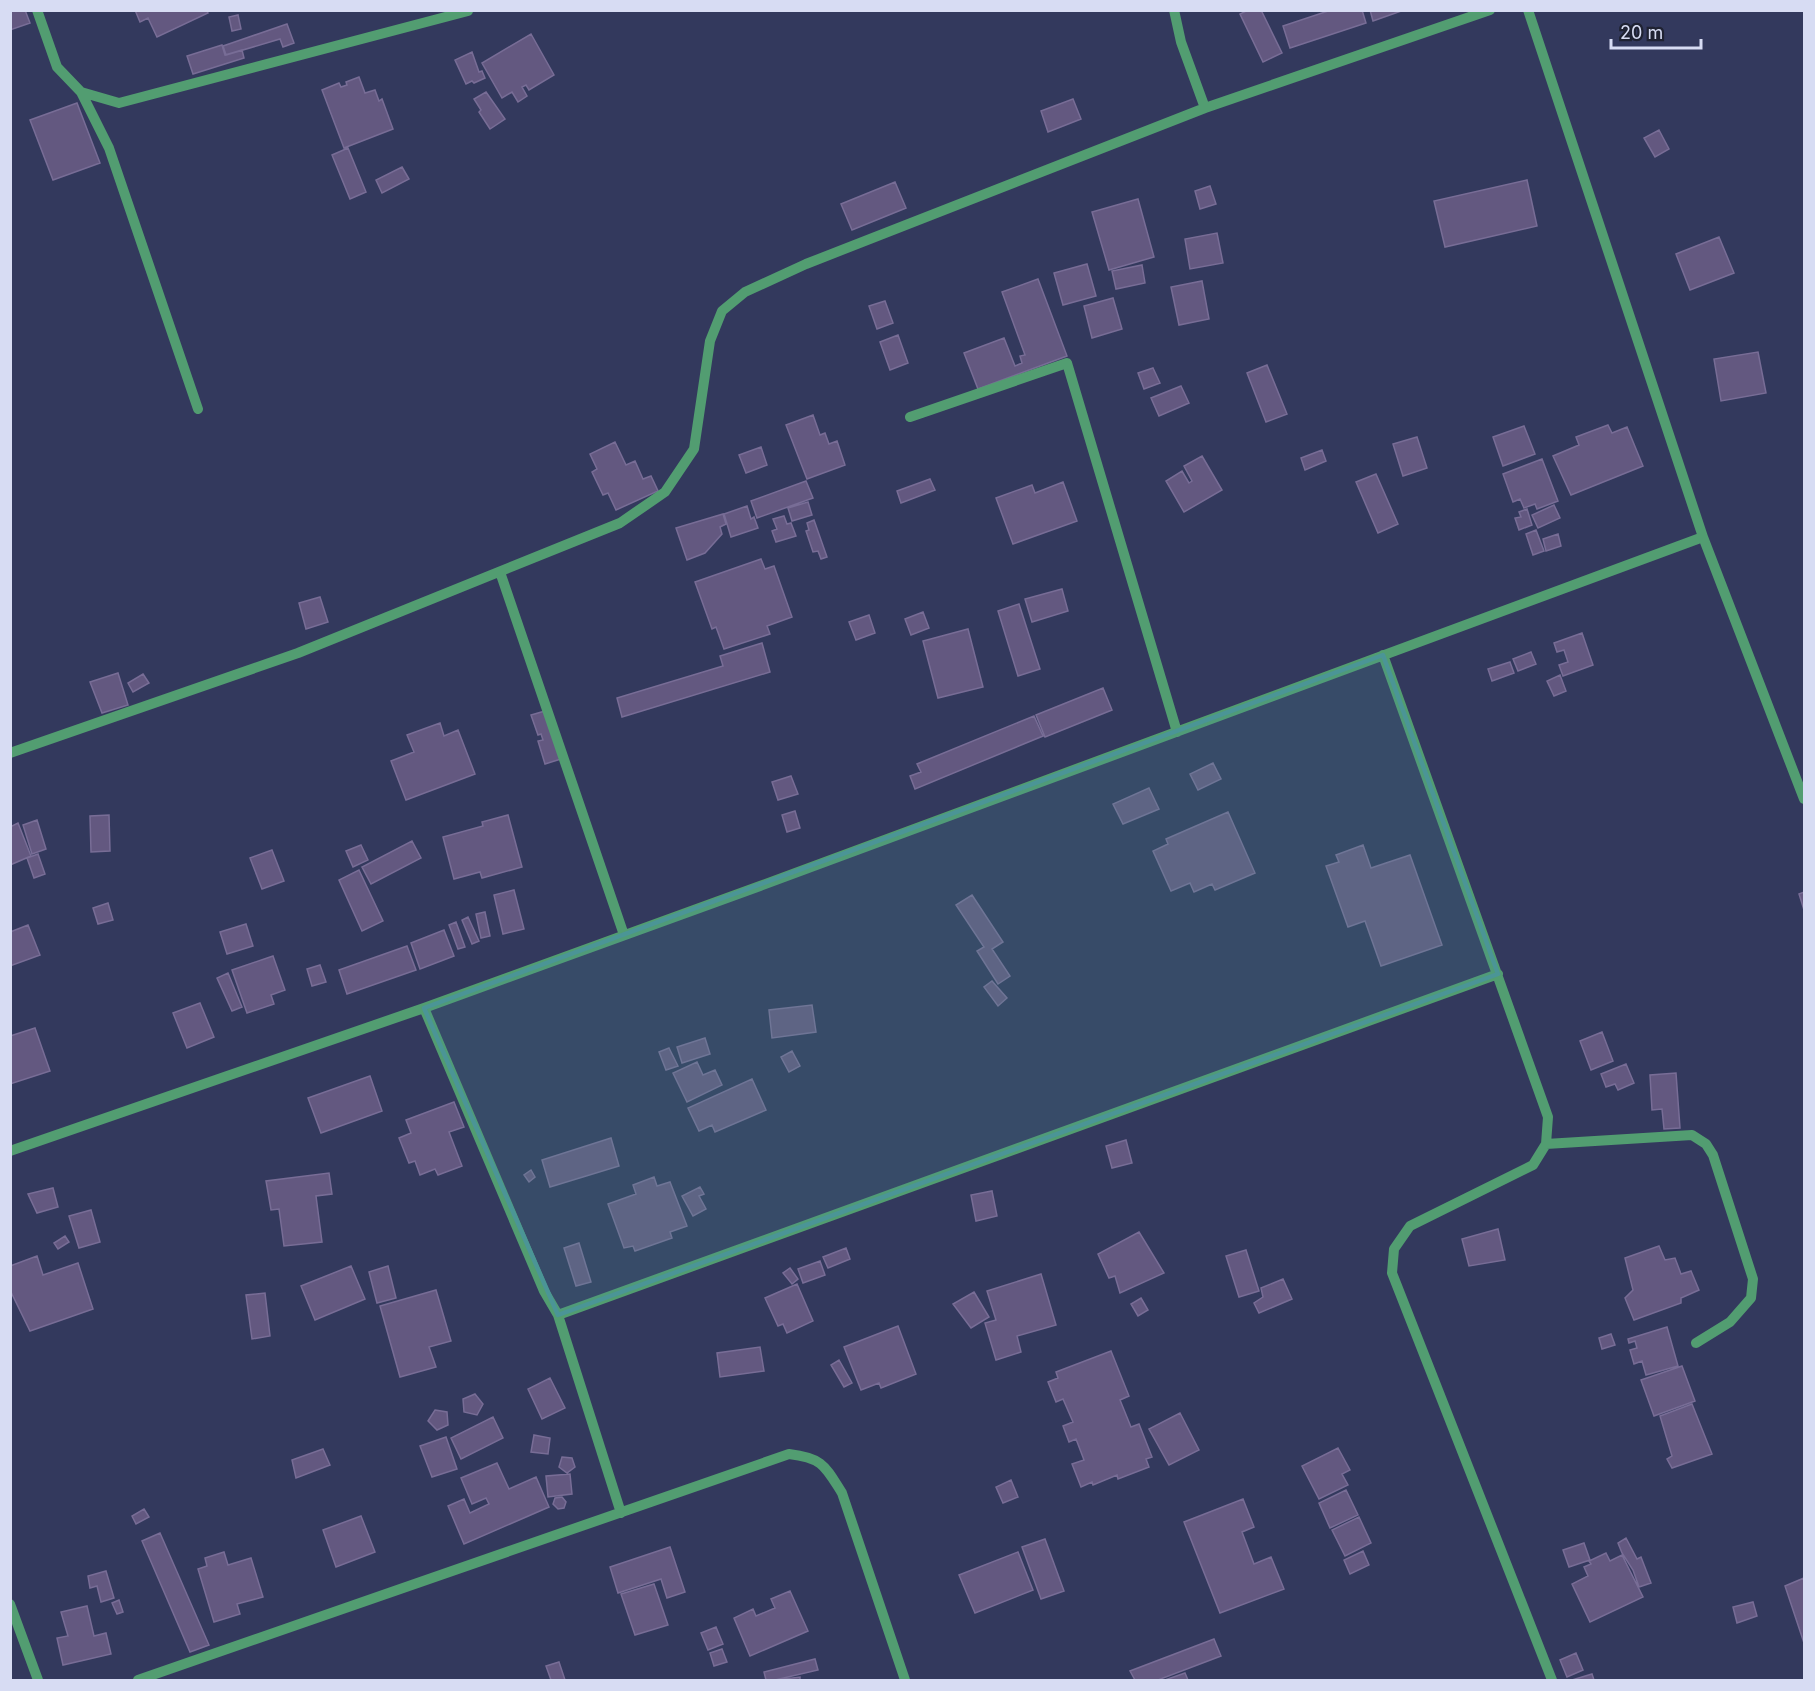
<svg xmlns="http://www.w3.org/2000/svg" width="1815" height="1691" font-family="Inter,sans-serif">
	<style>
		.building { fill: #635880; stroke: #786d96; stroke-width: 1.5 }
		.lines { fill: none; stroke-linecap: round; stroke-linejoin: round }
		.minor { stroke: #529d71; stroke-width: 10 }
		.marked { fill: #4b9596; fill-opacity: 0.2; stroke: #4b9596; stroke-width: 4.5; stroke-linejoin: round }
	</style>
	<rect width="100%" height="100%" fill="#33395d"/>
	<!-- building -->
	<path class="building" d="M10,10H25L30,23L10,30Z
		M135,10H206L208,13L157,37L148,18L140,22Z
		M1248,10H1261L1282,53L1263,62L1240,14Z
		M1331,10H1362L1366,23L1290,48L1283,26Z
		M1370,10H1404L1373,21Z
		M238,15L241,29L232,31L229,17Z
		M287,24L294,43L283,47L280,39L226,55L223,46Z
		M531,34L554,75L529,90L526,85L522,87L527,96L518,102L512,92L502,98L482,63Z
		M222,45L225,55L242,50L244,58L193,74L187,56Z
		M472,52L479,72L482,71L485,78L474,83L472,81L466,84L455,60Z
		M359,77L365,93L375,90L379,101L382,99L393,129L344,148L322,90L339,83L341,87L347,85L346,82Z
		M486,92L505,119L490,129L479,112L481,110L474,99Z
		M1073,99L1081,119L1048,132L1041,111Z
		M77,103L100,163L53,180L30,120Z
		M1659,130L1669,149L1655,157L1644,138Z
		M348,148L366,192L350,199L332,155Z
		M402,167L409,179L382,193L376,180Z
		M1527,180L1537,226L1445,247L1434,201Z
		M895,182L906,208L852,230L841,204Z
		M1210,186L1216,204L1200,209L1195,191Z
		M1138,199L1154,257L1109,270L1092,212Z
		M1217,233L1223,263L1190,269L1185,239Z
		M1719,237L1734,273L1690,290L1676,254Z
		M1087,264L1096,296L1063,305L1054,273Z
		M1142,265L1145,283L1116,289L1112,271Z
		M1038,279L1067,356L978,389L964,353L1004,338L1015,366L1022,363L1020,356L1025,355L1002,292Z
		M1202,281L1209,319L1179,325L1171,287Z
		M1113,298L1122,329L1092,338L1084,306Z
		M885,301L893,323L877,329L869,306Z
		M898,335L908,363L890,370L880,342Z
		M1758,352L1766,393L1721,401L1714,359Z
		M1267,365L1287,414L1266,422L1247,373Z
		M1153,368L1160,383L1144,389L1138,373Z
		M1181,386L1189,403L1159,416L1151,398Z
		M813,415L820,435L825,433L829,444L837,441L845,465L807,479L786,425Z
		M1608,425L1612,433L1627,427L1643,466L1571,495L1553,456L1579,445L1576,437Z
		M1524,426L1535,454L1503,466L1493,437Z
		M1417,437L1427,468L1403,476L1393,444Z
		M615,442L626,465L635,461L643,479L651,476L658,491L616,510L608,493L603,495L592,472L597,469L590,454Z
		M761,447L767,465L746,473L739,455Z
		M1322,450L1326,461L1305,470L1301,458Z
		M1202,456L1222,490L1184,512L1166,481L1182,471L1189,483L1192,481L1184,466Z
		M1542,459L1558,501L1537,509L1535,504L1524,508L1520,499L1513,502L1503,474Z
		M1376,474L1398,524L1378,533L1356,482Z
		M930,479L935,490L901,503L897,491Z
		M806,481L813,498L757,518L751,501Z
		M1063,482L1077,521L1013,544L996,498L1032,485L1035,493Z
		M808,502L812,515L792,521L788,508Z
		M1554,505L1560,518L1538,528L1532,515Z
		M747,506L751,519L754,517L758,528L731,537L724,514Z
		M1527,509L1532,525L1519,530L1515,518L1521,517L1519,512Z
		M723,514L726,524L720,527L722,534L705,553L687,560L676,528Z
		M784,516L787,524L791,523L796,536L776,542L772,531L777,529L773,519Z
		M814,520L827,557L821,559L818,551L813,552L806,531L809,530L807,523Z
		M1536,530L1544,551L1533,555L1526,534Z
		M1558,534L1561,546L1546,551L1543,539Z
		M761,559L765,569L774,566L792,617L767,626L770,634L724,649L716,627L712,629L695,582Z
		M1062,589L1068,611L1032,622L1025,599Z
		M320,597L328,622L306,629L299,603Z
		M1019,604L1040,669L1018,676L998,611Z
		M923,612L929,628L911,635L905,619Z
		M869,615L875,633L856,640L849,622Z
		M968,629L983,687L938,698L923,641Z
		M1582,633L1593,665L1563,676L1559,665L1568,662L1564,650L1557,652L1554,643Z
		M762,643L770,672L622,717L617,698L723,666L720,656Z
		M1531,652L1536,664L1518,671L1513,659Z
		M1510,662L1514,673L1492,681L1488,669Z
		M118,673L128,705L102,713L90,682Z
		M143,674L149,683L133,692L128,683Z
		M1560,675L1566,691L1554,696L1547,681Z
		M1103,688L1112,710L1045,737L1036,715Z
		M545,711L561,759L545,764L538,741L543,740L541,734L538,735L531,715Z
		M1034,716L1043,736L915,789L910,776L921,772L917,764Z
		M440,723L444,736L458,730L475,774L406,800L391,761L414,752L407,735Z
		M1213,763L1221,779L1198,790L1190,774Z
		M791,776L798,794L778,800L772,782Z
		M1149,788L1159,809L1123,824L1113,804Z
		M795,811L800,828L787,832L782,815Z
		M1228,812L1255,873L1215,890L1212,884L1194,892L1190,883L1171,891L1153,851L1168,844L1166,839Z
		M109,815L110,851L91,852L90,816Z
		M508,815L522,867L482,878L480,872L454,879L443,837L483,826L482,822Z
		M37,820L46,849L32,854L23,825Z
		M18,823L31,856L10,865V827Z
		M412,841L421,858L371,884L362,867Z
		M361,845L368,860L353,867L346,851Z
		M1363,845L1371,868L1410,855L1442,945L1381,966L1365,921L1348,927L1326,866L1339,862L1336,855Z
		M272,850L284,881L262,889L250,858Z
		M38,854L45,874L34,878L27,858Z
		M359,870L383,921L362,931L339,880Z
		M514,890L524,929L503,934L494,895Z
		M1804,892V910L1799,894Z
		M972,895L1003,942L992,949L1010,976L998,984L977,951L984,947L956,905Z
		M108,903L113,920L98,924L93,908Z
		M485,912L490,936L481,938L476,914Z
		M468,917L479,941L472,944L462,920Z
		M456,922L465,947L458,949L449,925Z
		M246,924L253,946L227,954L220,932Z
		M28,925L40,955L10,966V932Z
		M444,930L454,956L420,969L411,943Z
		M407,946L416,970L347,994L339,970Z
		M273,956L285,990L271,995L274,1004L247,1013L232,970Z
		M320,965L326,982L312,986L307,969Z
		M228,973L242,1007L232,1011L217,978Z
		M992,981L1007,998L998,1006L984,987Z
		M200,1003L214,1037L187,1048L173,1013Z
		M812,1005L816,1032L772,1038L769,1010Z
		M35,1028L50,1071L10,1084V1036Z
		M1602,1032L1613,1061L1591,1070L1580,1041Z
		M705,1038L710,1054L682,1063L677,1047Z
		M669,1048L678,1066L666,1070L659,1052Z
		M792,1051L800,1066L789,1072L781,1057Z
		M697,1062L703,1075L715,1070L722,1085L687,1102L673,1073Z
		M1626,1064L1634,1083L1618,1090L1615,1084L1606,1087L1601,1074Z
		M1676,1073L1680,1128L1664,1129L1662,1109L1652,1110L1650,1075Z
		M370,1076L382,1111L321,1133L308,1098Z
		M752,1079L766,1110L715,1132L712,1125L699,1131L688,1108Z
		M454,1102L464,1127L449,1132L462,1166L438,1175L435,1169L420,1175L415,1161L409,1163L399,1138L411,1133L406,1120Z
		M611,1138L619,1166L550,1187L542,1160Z
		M1126,1140L1132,1163L1112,1168L1106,1146Z
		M531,1170L535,1177L529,1182L524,1175Z
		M329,1173L332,1194L316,1196L322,1242L284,1246L279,1209L271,1210L266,1181Z
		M654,1177L657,1186L670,1182L687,1226L670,1232L672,1238L635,1251L633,1246L624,1248L608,1204L636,1194L633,1185Z
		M700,1187L704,1194L699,1196L706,1209L693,1216L682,1196Z
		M53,1188L58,1207L37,1213L28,1194Z
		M992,1191L997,1216L976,1221L971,1195Z
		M91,1210L100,1242L79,1248L69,1216Z
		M1498,1229L1505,1260L1469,1266L1462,1239Z
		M1139,1232L1164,1273L1120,1293L1115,1276L1109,1278L1098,1254Z
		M65,1236L69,1242L58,1249L54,1243Z
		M579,1243L591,1282L576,1286L564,1248Z
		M1659,1246L1665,1260L1675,1258L1681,1274L1691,1271L1699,1290L1681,1298V1303L1634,1320L1625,1298L1633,1290L1625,1258Z
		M846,1248L850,1259L828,1268L823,1257Z
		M1246,1250L1259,1291L1239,1297L1226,1256Z
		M37,1256L43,1275L78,1263L93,1309L30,1331L10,1290V1266Z
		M820,1261L825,1275L803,1283L798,1269Z
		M351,1266L365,1299L315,1320L301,1286Z
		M388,1266L396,1298L377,1303L369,1272Z
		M790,1268L798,1279L792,1284L783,1273Z
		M1041,1274L1056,1325L1017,1336L1021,1352L996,1360L985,1323L996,1320L987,1291Z
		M1283,1279L1292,1299L1259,1313L1254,1303L1263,1297L1261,1288Z
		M797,1284L813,1321L787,1333L783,1324L778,1326L765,1298Z
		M436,1290L451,1341L429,1347L436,1367L400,1377L380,1306Z
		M974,1292L989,1317L971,1328L953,1304Z
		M265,1293L270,1336L252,1339L246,1295Z
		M1141,1298L1148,1310L1138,1316L1131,1304Z
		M898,1326L916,1374L881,1388L879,1383L861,1390L844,1347Z
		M1667,1327L1678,1366L1646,1375L1642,1361L1634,1364L1630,1350L1637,1348L1635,1341L1629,1343L1628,1339Z
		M1611,1334L1615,1345L1602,1349L1599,1338Z
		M760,1347L764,1371L720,1377L717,1353Z
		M1111,1351L1129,1396L1120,1400L1131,1427L1139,1424L1152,1457L1146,1459L1149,1467L1118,1479L1117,1475L1093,1485L1092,1482L1081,1487L1072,1464L1084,1460L1076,1439L1069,1442L1063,1426L1073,1422L1063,1399L1056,1402L1048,1382L1058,1378L1056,1372Z
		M839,1360L852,1383L844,1387L831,1365Z
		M1682,1366L1695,1401L1654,1416L1641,1380Z
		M550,1378L565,1408L542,1419L528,1389Z
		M475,1394L483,1404L477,1415L464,1412L463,1399Z
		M1692,1404L1712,1454L1672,1468L1667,1459L1672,1456L1660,1416Z
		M435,1410L447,1412L448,1425L437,1430L428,1421Z
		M1180,1413L1199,1450L1169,1465L1149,1429Z
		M493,1417L503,1438L461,1459L451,1438Z
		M534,1435L550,1438L548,1454L531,1452Z
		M446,1437L457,1469L432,1477L420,1446Z
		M1338,1448L1350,1470L1342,1474L1348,1485L1319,1499L1302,1466Z
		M323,1449L330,1465L296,1478L292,1460Z
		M562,1457L572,1458L575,1467L567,1473L559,1467Z
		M497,1463L509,1489L536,1477L549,1507L464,1544L448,1506L464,1499L470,1513L489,1504L486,1498L472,1504L461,1478Z
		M570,1474L572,1494L548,1497L546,1476Z
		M1011,1480L1018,1497L1003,1503L996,1487Z
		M1346,1490L1358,1515L1330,1528L1319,1503Z
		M562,1497L566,1502L564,1508L558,1509L553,1504L555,1498Z
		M1243,1499L1254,1527L1242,1532L1254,1564L1271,1557L1284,1589L1220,1613L1184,1522Z
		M144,1509L149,1517L136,1524L132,1516Z
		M361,1516L375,1552L336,1567L323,1530Z
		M1359,1517L1371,1543L1345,1556L1332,1530Z
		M160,1533L209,1645L190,1652L142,1541Z
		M1626,1538L1637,1559L1641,1557L1651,1583L1639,1587L1633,1570L1622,1553L1618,1543Z
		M1045,1539L1064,1591L1041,1599L1022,1547Z
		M1584,1543L1590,1560L1569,1567L1563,1550Z
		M670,1547L685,1592L667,1598L661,1579L618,1593L610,1567Z
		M1363,1551L1369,1565L1350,1574L1344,1560Z
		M224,1552L228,1565L251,1558L263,1597L237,1604L240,1614L214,1622L198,1569L207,1566L205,1558Z
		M1018,1552L1033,1590L975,1613L959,1575Z
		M1606,1553L1610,1561L1622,1555L1643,1597L1590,1622L1572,1584L1588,1576L1584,1567L1591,1564L1589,1561Z
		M106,1571L114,1598L101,1602L97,1586L90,1588L88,1576Z
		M1804,1578V1643L1785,1586Z
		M654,1584L668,1625L635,1635L621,1594Z
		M790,1591L808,1631L750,1656L734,1618L753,1609L756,1616L775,1608L771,1599Z
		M119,1600L123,1612L117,1614L112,1603Z
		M1753,1602L1757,1616L1737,1623L1733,1607Z
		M87,1606L94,1636L106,1633L111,1654L63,1665L57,1638L68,1636L61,1612Z
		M716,1627L723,1644L708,1650L701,1633Z
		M1214,1639L1221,1656L1158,1680H1135L1130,1671Z
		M722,1649L727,1662L714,1666L710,1653Z
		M1576,1653L1583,1670L1567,1677L1560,1660Z
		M815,1659L818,1670L775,1680H766L764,1672Z
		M559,1662L565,1680H551L546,1666Z
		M1185,1673L1188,1680H1165Z
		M1592,1674L1594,1680H1572Z
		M800,1677V1680H777Z"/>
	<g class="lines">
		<!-- minor -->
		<path class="minor" d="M37,10L57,67L81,92L119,103L468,11
			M1174,10L1181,42L1205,108L1490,10
			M1528,10L1703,537L1804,799
			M81,92L109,148L198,409
			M910,417L1067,363L1177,732
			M500,572L624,935
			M1383,655L1548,1117L1546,1144L1533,1165L1410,1226L1394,1249L1392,1273L1552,1680
			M10,753L298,653L620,523L665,492L694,449L710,341L722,311L745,292L806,264L1205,108
			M424,1008L544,1291L558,1315L1498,974
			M1546,1144L1692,1135L1706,1144L1713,1155L1753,1279L1751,1298L1730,1322L1696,1343
			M10,1151L424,1008L760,886L1703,537
			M558,1315L621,1513
			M10,1604L38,1680
			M138,1680L789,1454C823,1458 825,1466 842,1493L905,1680"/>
	</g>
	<!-- marked area -->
	<path class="marked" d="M1383,655L1498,974L558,1315L424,1008Z"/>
	<!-- border -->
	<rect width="1815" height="1691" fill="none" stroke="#d7dcf3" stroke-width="24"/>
	<!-- scale -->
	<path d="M1611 39v9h90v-9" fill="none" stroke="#d7dcf3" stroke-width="3"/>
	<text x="1620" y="39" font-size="18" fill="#d7dcf3" stroke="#1f2232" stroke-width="4.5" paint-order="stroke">20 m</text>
</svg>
